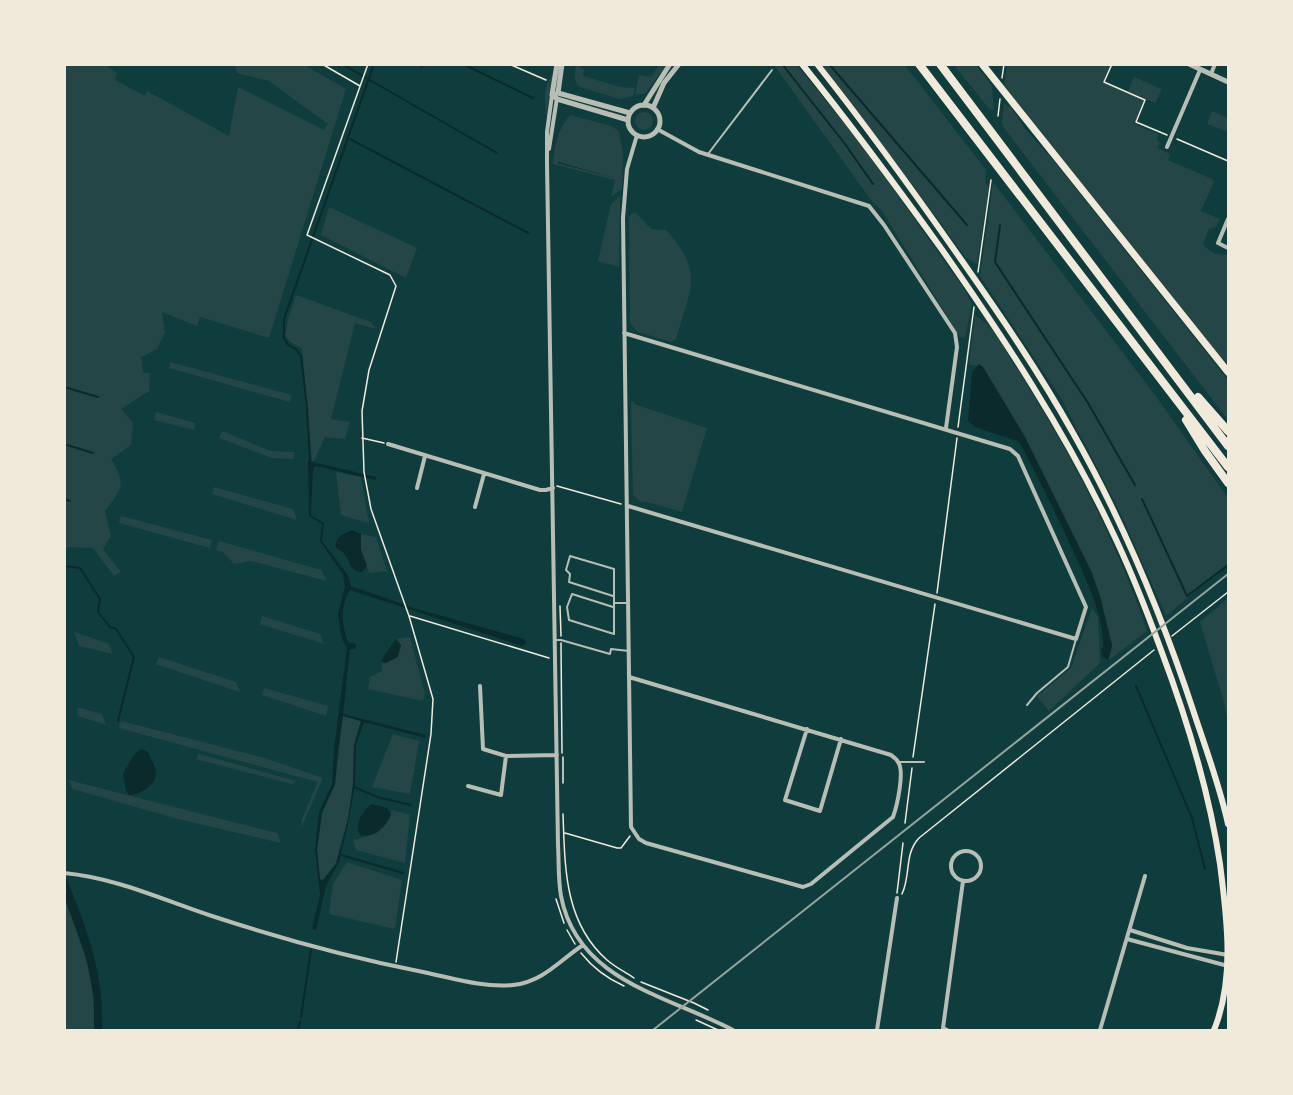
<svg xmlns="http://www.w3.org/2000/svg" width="1293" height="1095" font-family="'IBM Plex Sans',sans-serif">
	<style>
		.green { fill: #244646 }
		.water { fill: #0a2a2b; fill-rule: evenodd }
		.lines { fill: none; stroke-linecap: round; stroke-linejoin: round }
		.stream { stroke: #0a2a2b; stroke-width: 2 }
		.path { stroke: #f1e9da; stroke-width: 1.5 }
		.service { stroke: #b8beb3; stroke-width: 2 }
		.minor { stroke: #b8beb3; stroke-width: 4 }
		.tertiary { stroke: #b8beb3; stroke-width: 5 }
		.secondary { stroke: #f1e9da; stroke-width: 6 }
		.primary { stroke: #f1e9da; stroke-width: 7 }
		.motorway { stroke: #f1e9da; stroke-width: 8 }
		.rail { stroke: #97a49c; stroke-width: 2 }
	</style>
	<rect width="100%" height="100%" fill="#0f3d3e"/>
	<!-- green -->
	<path class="green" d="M65,64L105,65L117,73L115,80L145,96L147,91L229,136L238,87L324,130L328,124L269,81L237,73L235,65H304L346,89L269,338L200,317L197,326L162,312L165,333L157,349L140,358L142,360L143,373H150L149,391L121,409L133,423L131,445L111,459C126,485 123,488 105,511L111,536L103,549L121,572L114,576L93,548L65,547Z
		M576,65H581L580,68L584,69L583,76L620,87L635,88L633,96L619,99L580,87C573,81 575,72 576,65Z
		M659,65H666L646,93L635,95L639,75L651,77Z
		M774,65H797L865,149L962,286L972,304L965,338L960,337L882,211L871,200Z
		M821,65H904L915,78L986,170L985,182L989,187L977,264L965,257L918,192Z
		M954,65H976L992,86L994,111L992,109L990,110Z
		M1007,65H1111L1103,82L1144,100L1134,124L1158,134L1157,139L1160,143L1157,148L1170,154L1168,160L1212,179L1214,182L1201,211L1220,219L1216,227L1209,229L1203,244C1207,251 1221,257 1228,254V367L1004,85Z
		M553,75L546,117C545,102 542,86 553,75Z
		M1134,77L1162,89L1155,103L1128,91Z
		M1004,103L1008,107L1009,105L1011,107L1025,129L1054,161L1228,380V420L1004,128L1002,122Z
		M1212,111L1228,118V132L1207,124Z
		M635 121a9 9 0 1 1 18 0a9 9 0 1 1-18 0Z
		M570,115L612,126L619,132L623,154L622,189L611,197L615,180L553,164C554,147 558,128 570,115Z
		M993,182L1155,395L1228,498V564L1166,616L1120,512L1061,398L980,276Z
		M620,196L619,267L598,261L611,204Z
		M329,207L417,248L406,278L321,235Z
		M635,212L651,229L666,230C705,273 690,289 676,339L671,342L638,332L630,323L629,216Z
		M296,295L371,322L376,329L355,323L331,419L350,422L345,439L325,437L314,461H312L302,348L290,342L285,335L288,319Z
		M975,316C990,321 1004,348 1012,361C1066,445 1115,536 1147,631L1109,660L1112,645L1100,596L1091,571L1025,437L983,367L969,365Z
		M170,362L292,395L290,402L169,368Z
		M634,401V404L707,428L682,512L644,501L642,503L633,495L631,402Z
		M156,412L195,423L194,430L154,420Z
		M222,431L271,451L294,452V459L272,458L219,438Z
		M336,472L361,477L369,523L341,515Z
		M214,487L293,509L297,520L212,494Z
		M121,516L212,540L210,548L119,523Z
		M361,534L376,537L387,571L369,573L361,550Z
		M219,541L321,570L327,581L251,561L234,564L223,552L216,550Z
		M1228,598V726L1225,706L1200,622Z
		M1092,608L1098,617L1100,663L1049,711L1037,696L1071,668Z
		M262,616L320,634L324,644L260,624Z
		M74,632L109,644L113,654L79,646Z
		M410,637L425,694L423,701L368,689L370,677L382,671V662L386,663L401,645L396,639Z
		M159,657L236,682L240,692L156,664Z
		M264,688L328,706L326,716L262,695Z
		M77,707L102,714L106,725L78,716Z
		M343,716L361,721L354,745L353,785L348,819L336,863L323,880H320L317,849L322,813L335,784Z
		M121,721L265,758L323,778L301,828L302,819L318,782L119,728Z
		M393,734L419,741L410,794L372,787Z
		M199,754L296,781L292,784L196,759Z
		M68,780L277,833L281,843L178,819L73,789Z
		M392,810L410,815L405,863L356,850L353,840C371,836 388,830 392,810Z
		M347,862L402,880L395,929L329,914L333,884Z
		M64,898C83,944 96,981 94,1030H65Z"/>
	<!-- water -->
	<path class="water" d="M558,162L618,179L558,163Z
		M979,364L983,367L1025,437L1091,571L1100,596L1112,646L1108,660L1102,656L1101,649L1103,647C1104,617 1088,584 1076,557C1059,519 1040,482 1021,445L1018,441L975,427L968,421L972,372Z
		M308,461L377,477L375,480L316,466L313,468L311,515L324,523L322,541L347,574L351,586L417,609L524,639L526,643L522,646L350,590C340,608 341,623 348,642L356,644L355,649H350L343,714L426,735L425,738L364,722L356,745L355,785L349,819L339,862L326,886L316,930L312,929L320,895L315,849L319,812L332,784L334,749L347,649L341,636L338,614L345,587L343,575L320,541L322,524L309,516ZM343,716L361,721L354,745L353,785L348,819L336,864L323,880L320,879L317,849L322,813L335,784L338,749Z
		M352,530L361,534V550L367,566L362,572C345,571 353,555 336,548C335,537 342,534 352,530Z
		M396,639L401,645L398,657L386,663L382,662V659Z
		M142,749L148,752L156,770L155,779C150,788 139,795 129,795L126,791L123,774C128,766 133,752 142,749Z
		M371,804L387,808L391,815C385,827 375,839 360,835C354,824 362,812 371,804Z
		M65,875C86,925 105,976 102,1030H94V999L87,961L65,898Z"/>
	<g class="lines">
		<!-- stream -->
		<path class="stream" d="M342,64L497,153
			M418,64L422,67
			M463,64L533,98
			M782,64L845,144L873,184
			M829,64L967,225
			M350,139L528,233
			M1000,225L995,262L1088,403L1135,485
			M64,387L98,397
			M64,444L93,453
			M310,461L307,407L301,356L296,349L288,345L284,338V319L374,64
			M64,499L70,501
			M1142,499L1187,596L1228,565
			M64,566L80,568L100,599L98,612L110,627L116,629L134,657L118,721
			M1136,686L1192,818L1205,869
			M354,787L377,797L411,805
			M341,855L403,873
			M301,1017L311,950
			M298,1030L300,1022"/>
		<!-- path -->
		<path class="path" d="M322,64L360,86
			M368,64L307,235L390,275L396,286L369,370L362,411L364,472L371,509L409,616L433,699L431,734L396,962
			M509,64L546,80
			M1112,64L1104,82L1145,100L1136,122L1167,135
			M1002,78L1004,64
			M998,116L1000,99
			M1177,139L1228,161
			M978,272L991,180
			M958,427L974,307
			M362,438L384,443
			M557,486L621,504
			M937,593L957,438
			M560,606L561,636
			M410,616L549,658
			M1172,636L1228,592
			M561,643L562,753
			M563,757V783
			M913,757L935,604
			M563,814C565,867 564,922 607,960C615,967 625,972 634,978
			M905,823L912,768
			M565,833L617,848H621L630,836
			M897,893L903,843
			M902,894C911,875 904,854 919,838L1154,650
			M556,899L564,923
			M567,930L575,944
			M581,953C593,968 606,978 624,986
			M641,982L694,1003L708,1010
			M696,1020L718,1030"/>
		<!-- service -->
		<path class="service" d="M708,154L772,70
			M614,603H629
			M613,607L572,594L567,607L569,620L614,634V569L570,556L566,570L570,574L569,582L613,596
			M555,640H561L610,654L611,649L629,651
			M1027,705L1037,693L1068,667L1076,639
			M899,762H924"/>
		<!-- minor -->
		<path class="minor" d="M1211,74L1215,64
			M552,95L547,132V163L558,845C559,862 558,879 561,896C577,981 668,996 733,1030
			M657,129L699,152L869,206L884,225L955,333L957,347L946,428
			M1167,147L1200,70
			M549,149L557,98
			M1228,219L1218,243L1228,248
			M624,333L1010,449L1018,456L1086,607L1076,639L628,506
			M388,444L540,490H546L553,488
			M417,488L425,456
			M475,507L484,474
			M629,677L891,755C893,757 897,759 898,762C905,771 897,806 893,817L811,884L803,887L646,843L639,839L631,827L623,218L627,169L637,135
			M480,686L483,749L506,756L557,755
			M807,729L785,800L820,811L841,739
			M468,786L501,795L506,756
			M951 866a15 15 0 1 1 30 0a15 15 0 1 1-30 0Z
			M64,873C117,878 163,900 212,916C282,939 352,958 423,972C452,978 483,988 513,985C543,982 560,960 583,945
			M1130,930L1187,948L1228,955
			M1127,939L1228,966
			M877,1030L897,898
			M947,1030L943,1028L963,881
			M1100,1030L1145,876"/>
		<!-- tertiary -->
		<path class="tertiary" d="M557,64L552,95L557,99L628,120
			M1189,64L1228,82
			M558,93L562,64
			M552,95L558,93L630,113
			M644,105L670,64
			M628 121a16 16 0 1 1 32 0a16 16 0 1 1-32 0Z
			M653,108L664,83L679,64"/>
		<!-- secondary -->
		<path class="secondary" d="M802,64C851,125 897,187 943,251C1005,340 1065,431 1111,529C1130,568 1146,609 1161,650C1187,719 1209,790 1220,864C1227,918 1235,979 1214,1030
			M817,64C867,127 914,192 960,258C1000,315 1039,372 1073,433C1124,523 1163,618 1195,716C1207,752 1220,787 1228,824"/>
		<!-- primary -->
		<path class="primary" d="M982,64L1228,372"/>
		<!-- motorway -->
		<path class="motorway" d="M919,64L1228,467
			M940,64L1228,446
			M1198,397L1228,431
			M1186,420L1205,451L1228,483"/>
		<!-- rail -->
		<path class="rail" d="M653,1030L1228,574"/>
	</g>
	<!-- border -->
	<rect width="1293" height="1095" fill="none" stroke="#f1e9da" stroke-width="132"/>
</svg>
